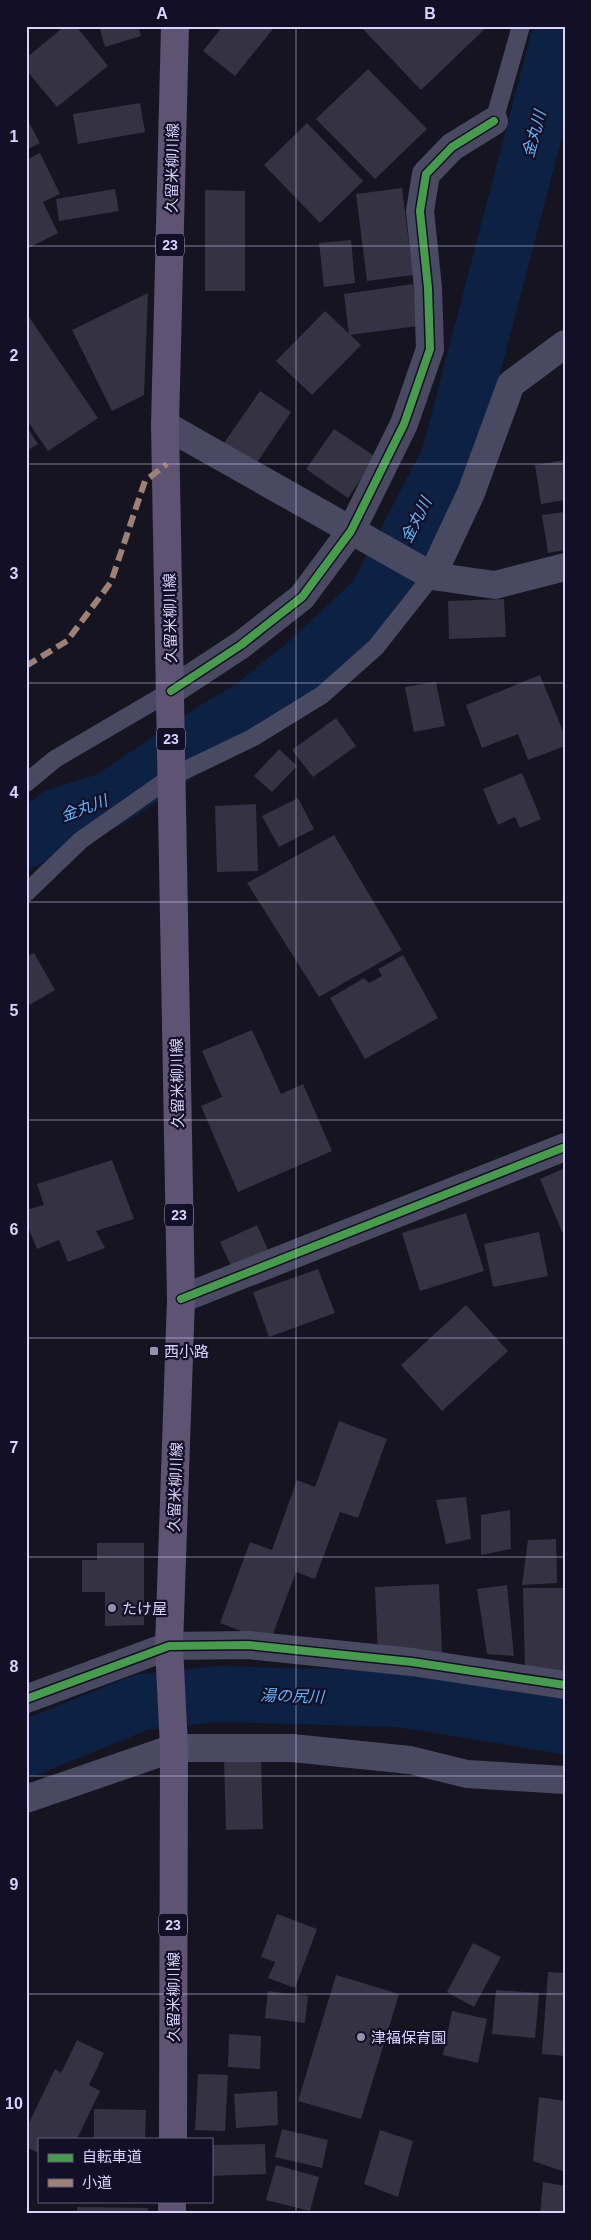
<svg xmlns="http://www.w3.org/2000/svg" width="591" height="2240" font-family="Arial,'Noto Sans JP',sans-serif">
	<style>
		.water { fill: #0d2144 }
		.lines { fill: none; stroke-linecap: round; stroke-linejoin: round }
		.river { stroke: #0d2144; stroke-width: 56 }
		.building { fill: #343243 }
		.service { stroke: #4a4962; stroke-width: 18 }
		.minor { stroke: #4a4962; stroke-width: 28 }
		.tertiary { stroke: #4a4962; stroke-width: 28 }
		.primary { stroke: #5e5373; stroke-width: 28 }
		.quiet { stroke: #9e8076; stroke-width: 6; stroke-dasharray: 12 6; stroke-linecap: butt }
		.cycleway-casing { stroke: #130f26; stroke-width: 11 }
		.cycleway { stroke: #469c4c; stroke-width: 8 }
		.grid { fill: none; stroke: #d9d4ff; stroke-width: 1; stroke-opacity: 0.55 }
		.poi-dot { fill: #9591b1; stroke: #130f26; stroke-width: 2 }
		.labels { text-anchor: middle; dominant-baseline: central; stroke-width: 4.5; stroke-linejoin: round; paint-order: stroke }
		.shield { fill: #130f26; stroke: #9e99be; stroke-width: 1 }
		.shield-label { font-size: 14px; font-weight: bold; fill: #d9d4ff }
		.street-label { font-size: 15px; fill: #d9d4ff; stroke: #130f26 }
		.poi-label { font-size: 15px; fill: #d9d4ff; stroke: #130f26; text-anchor: start }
		.water-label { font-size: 16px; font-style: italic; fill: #62b6ff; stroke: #130f26 }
		.neatline { fill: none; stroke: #d9d4ff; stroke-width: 2 }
		.grid-label { font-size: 16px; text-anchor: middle; font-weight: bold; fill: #d9d4ff }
	</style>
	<rect width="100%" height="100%" fill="#161421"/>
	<!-- water -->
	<path class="water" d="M131,1693L134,1726L26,1767V1733Z"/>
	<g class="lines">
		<!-- river -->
		<path class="river" d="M26,840L58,816L109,800L215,729L252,707L308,662L376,598L449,458L562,26
			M26,1749L142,1702L217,1694L400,1699L565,1726"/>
	</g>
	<!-- building -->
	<path class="building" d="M65,26H76L108,66L57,107L26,70V58Z
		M99,26H138L141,36L105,47Z
		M223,26H269L273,29L235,76L203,51Z
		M360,26H488L421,90Z
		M368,69L427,129L375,179L316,119Z
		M140,103L145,132L78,144L73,114Z
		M26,117L40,143L26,150Z
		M307,123L363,181L320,223L264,165Z
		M40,153L60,194L43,202L58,233L26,249V160Z
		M402,188L413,275L367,281L356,194Z
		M115,189L119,211L59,221L56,199Z
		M205,190L245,191V291H205Z
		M351,240L355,283L324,287L319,243Z
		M413,284L418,326L349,335L344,294Z
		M148,293L144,395L112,411L72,330Z
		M325,311L361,345L312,395L276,361Z
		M29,317L98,418L48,451L26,419V319Z
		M260,391L291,412L254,467L222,446Z
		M26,425L38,444L26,451Z
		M334,429L376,457L348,498L306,469Z
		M565,460V500L541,504L535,465Z
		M565,512V550L548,553L542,515Z
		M504,599L506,637L449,639L448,601Z
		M540,675L565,736V746L528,760L518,734L482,748L466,705Z
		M436,682L445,726L414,732L405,687Z
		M336,718L356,746L313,777L292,750Z
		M279,749L297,766L272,792L254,776Z
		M522,773L541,819L520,828L515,817L498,825L483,789Z
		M298,798L314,829L279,847L262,816Z
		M256,804L258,871L217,872L215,806Z
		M334,835L402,950L319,997L247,883Z
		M34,953L55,990L26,1007V957Z
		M403,955L438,1018L365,1059L330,998L364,978L369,983L382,976L378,969Z
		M252,1030L281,1094L303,1084L332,1151L238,1192L201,1106L222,1097L202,1051Z
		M112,1160L134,1219L96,1231L105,1248L68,1262L59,1240L37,1249L26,1222V1210L44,1205L37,1184Z
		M565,1168V1230L562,1232L540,1179Z
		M466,1213L484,1271L420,1291L402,1233Z
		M257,1225L268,1250L231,1266L220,1242Z
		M539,1232L548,1276L493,1287L484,1244Z
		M318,1269L335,1313L269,1337L253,1292Z
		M466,1305L508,1351L442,1411L401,1365Z
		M339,1421L387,1439L358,1518L340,1512L315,1579L296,1572L270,1642L220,1623L250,1542L272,1550L297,1480L315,1487Z
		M466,1497L471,1539L446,1544L436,1500Z
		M510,1510L511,1549L481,1555V1515Z
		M556,1539L557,1583L522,1585L528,1540Z
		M97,1543H144V1625L105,1626V1592H82V1560H97Z
		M439,1584L442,1652L378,1655L375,1587Z
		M507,1585L514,1656L487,1654L477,1589Z
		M523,1588H565V1672L525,1668Z
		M261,1758L263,1829L226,1830L224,1759Z
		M277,1914L317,1929L295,1988L268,1978L275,1962L261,1957Z
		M473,1943L501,1957L474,2007L447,1992Z
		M548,1972L565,1973V2056L542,2054Z
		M336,1975L399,1994L361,2119L298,2101Z
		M496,1990L539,1993L535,2038L492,2034Z
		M268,1991L308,1996L305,2023L265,2018Z
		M452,2011L487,2019L478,2063L443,2055Z
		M229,2034L261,2036L260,2069L228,2067Z
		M77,2040L104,2053L89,2085L100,2091L77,2139H39V2153L26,2147V2129L55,2069L61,2073Z
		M198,2074L228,2075L225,2131L195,2130Z
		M277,2091L278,2125L236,2128L234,2094Z
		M539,2097L565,2101V2172L533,2161Z
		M94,2109L146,2110L145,2139H94Z
		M282,2129L328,2140L322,2168L275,2157Z
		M380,2130L413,2141L398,2197L364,2184Z
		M265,2144L266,2174L211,2176V2145Z
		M276,2165L319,2177L310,2211L266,2200Z
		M543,2182L565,2186V2214H540Z
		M77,2207L148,2208V2214H77Z"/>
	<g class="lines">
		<!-- service -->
		<path class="service" d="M494,121L521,26
			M26,783L55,759L171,691
			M26,893L81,840L171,777L252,738L322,695L376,647L432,576"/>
		<!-- minor -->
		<path class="minor" d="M165,425L432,576L495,585L565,567
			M432,576L471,493L511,384L565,344
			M171,691L241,645L302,597L351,531L404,424L430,349L428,288L420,211L426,174L452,147L494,121
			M181,1299L565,1147
			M26,1699L169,1646L248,1645L412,1662L565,1685
			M174,1748H292L410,1760L467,1774L565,1780"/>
		<!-- tertiary -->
		<path class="tertiary" d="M26,1799L174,1748"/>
		<!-- primary -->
		<path class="primary" d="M173,2139L174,1748L169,1646L181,1299L165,425L175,26
			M172,2214V2201"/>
		<!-- quiet -->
		<path class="quiet" d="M26,666L67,641L111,582L145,481L167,464"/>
		<defs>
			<path id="cycleway" d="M171,691L241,645L302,597L351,531L404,424L430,349L428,288L420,211L426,174L452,147L494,121
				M181,1299L565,1147
				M26,1699L169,1646L248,1645L412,1662L565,1685"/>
		</defs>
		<!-- cycleway casing -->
		<use href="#cycleway" class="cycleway-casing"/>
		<!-- cycleway -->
		<use href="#cycleway" class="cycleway"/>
	</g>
	<!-- grid -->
	<path class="grid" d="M296,26V2214M26,246H565M26,464H565M26,683H565M26,902H565M26,1120H565M26,1338H565M26,1557H565M26,1776H565M26,1994H565"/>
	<!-- markers -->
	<g class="poi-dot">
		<rect x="149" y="1346" width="10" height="10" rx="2.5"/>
		<circle cx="112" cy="1608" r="5"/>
		<circle cx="361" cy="2037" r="5"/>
	</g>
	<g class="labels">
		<!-- shield labels -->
		<g class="shield">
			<rect x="156" y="233.5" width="28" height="23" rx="4"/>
			<rect x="157" y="727.5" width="28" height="23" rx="4"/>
			<rect x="165" y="1203.5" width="28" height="23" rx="4"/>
			<rect x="159" y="1913.5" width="28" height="23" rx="4"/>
		</g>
		<g class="shield-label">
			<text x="170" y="245">23</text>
			<text x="171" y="739">23</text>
			<text x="179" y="1215">23</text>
			<text x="173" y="1925">23</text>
		</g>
		<!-- street labels -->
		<g class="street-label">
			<text transform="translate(172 168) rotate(-89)">久留米柳川線</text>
			<text transform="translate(170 618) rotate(-91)">久留米柳川線</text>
			<text transform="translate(177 1083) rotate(-91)">久留米柳川線</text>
			<text transform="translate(175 1487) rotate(-88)">久留米柳川線</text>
			<text transform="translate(173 1997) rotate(-90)">久留米柳川線</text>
		</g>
		<!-- poi labels -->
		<g class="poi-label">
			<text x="164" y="1351">西小路</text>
			<text x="122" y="1608">たけ屋</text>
			<text x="371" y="2037">津福保育園</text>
		</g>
		<!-- water labels -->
		<g class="water-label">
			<text transform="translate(534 134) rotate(-75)">金丸川</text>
			<text transform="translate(416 520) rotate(-63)">金丸川</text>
			<text transform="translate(84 808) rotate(-20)">金丸川</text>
			<text transform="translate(292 1696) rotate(2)">湯の尻川</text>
		</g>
	</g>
	<!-- border -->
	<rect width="591" height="2240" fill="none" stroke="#130f26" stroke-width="55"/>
	<!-- legend -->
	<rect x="38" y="2138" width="175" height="65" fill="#130f26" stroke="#625e7d"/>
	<rect x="48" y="2154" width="25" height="8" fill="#469c4c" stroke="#625e7d"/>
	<text x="82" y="2162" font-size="15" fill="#d9d4ff">自転車道</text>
	<rect x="48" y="2179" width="25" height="8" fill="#9e8076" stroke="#625e7d"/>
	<text x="82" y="2188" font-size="15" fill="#d9d4ff">小道</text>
	<rect x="28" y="28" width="536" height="2184" class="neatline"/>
	<g class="grid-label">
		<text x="162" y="19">A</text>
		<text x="430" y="19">B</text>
		<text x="14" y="142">1</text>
		<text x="14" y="361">2</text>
		<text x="14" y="579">3</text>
		<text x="14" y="798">4</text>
		<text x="14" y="1016">5</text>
		<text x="14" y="1235">6</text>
		<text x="14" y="1453">7</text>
		<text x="14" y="1672">8</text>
		<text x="14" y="1890">9</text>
		<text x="14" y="2109">10</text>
	</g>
</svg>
